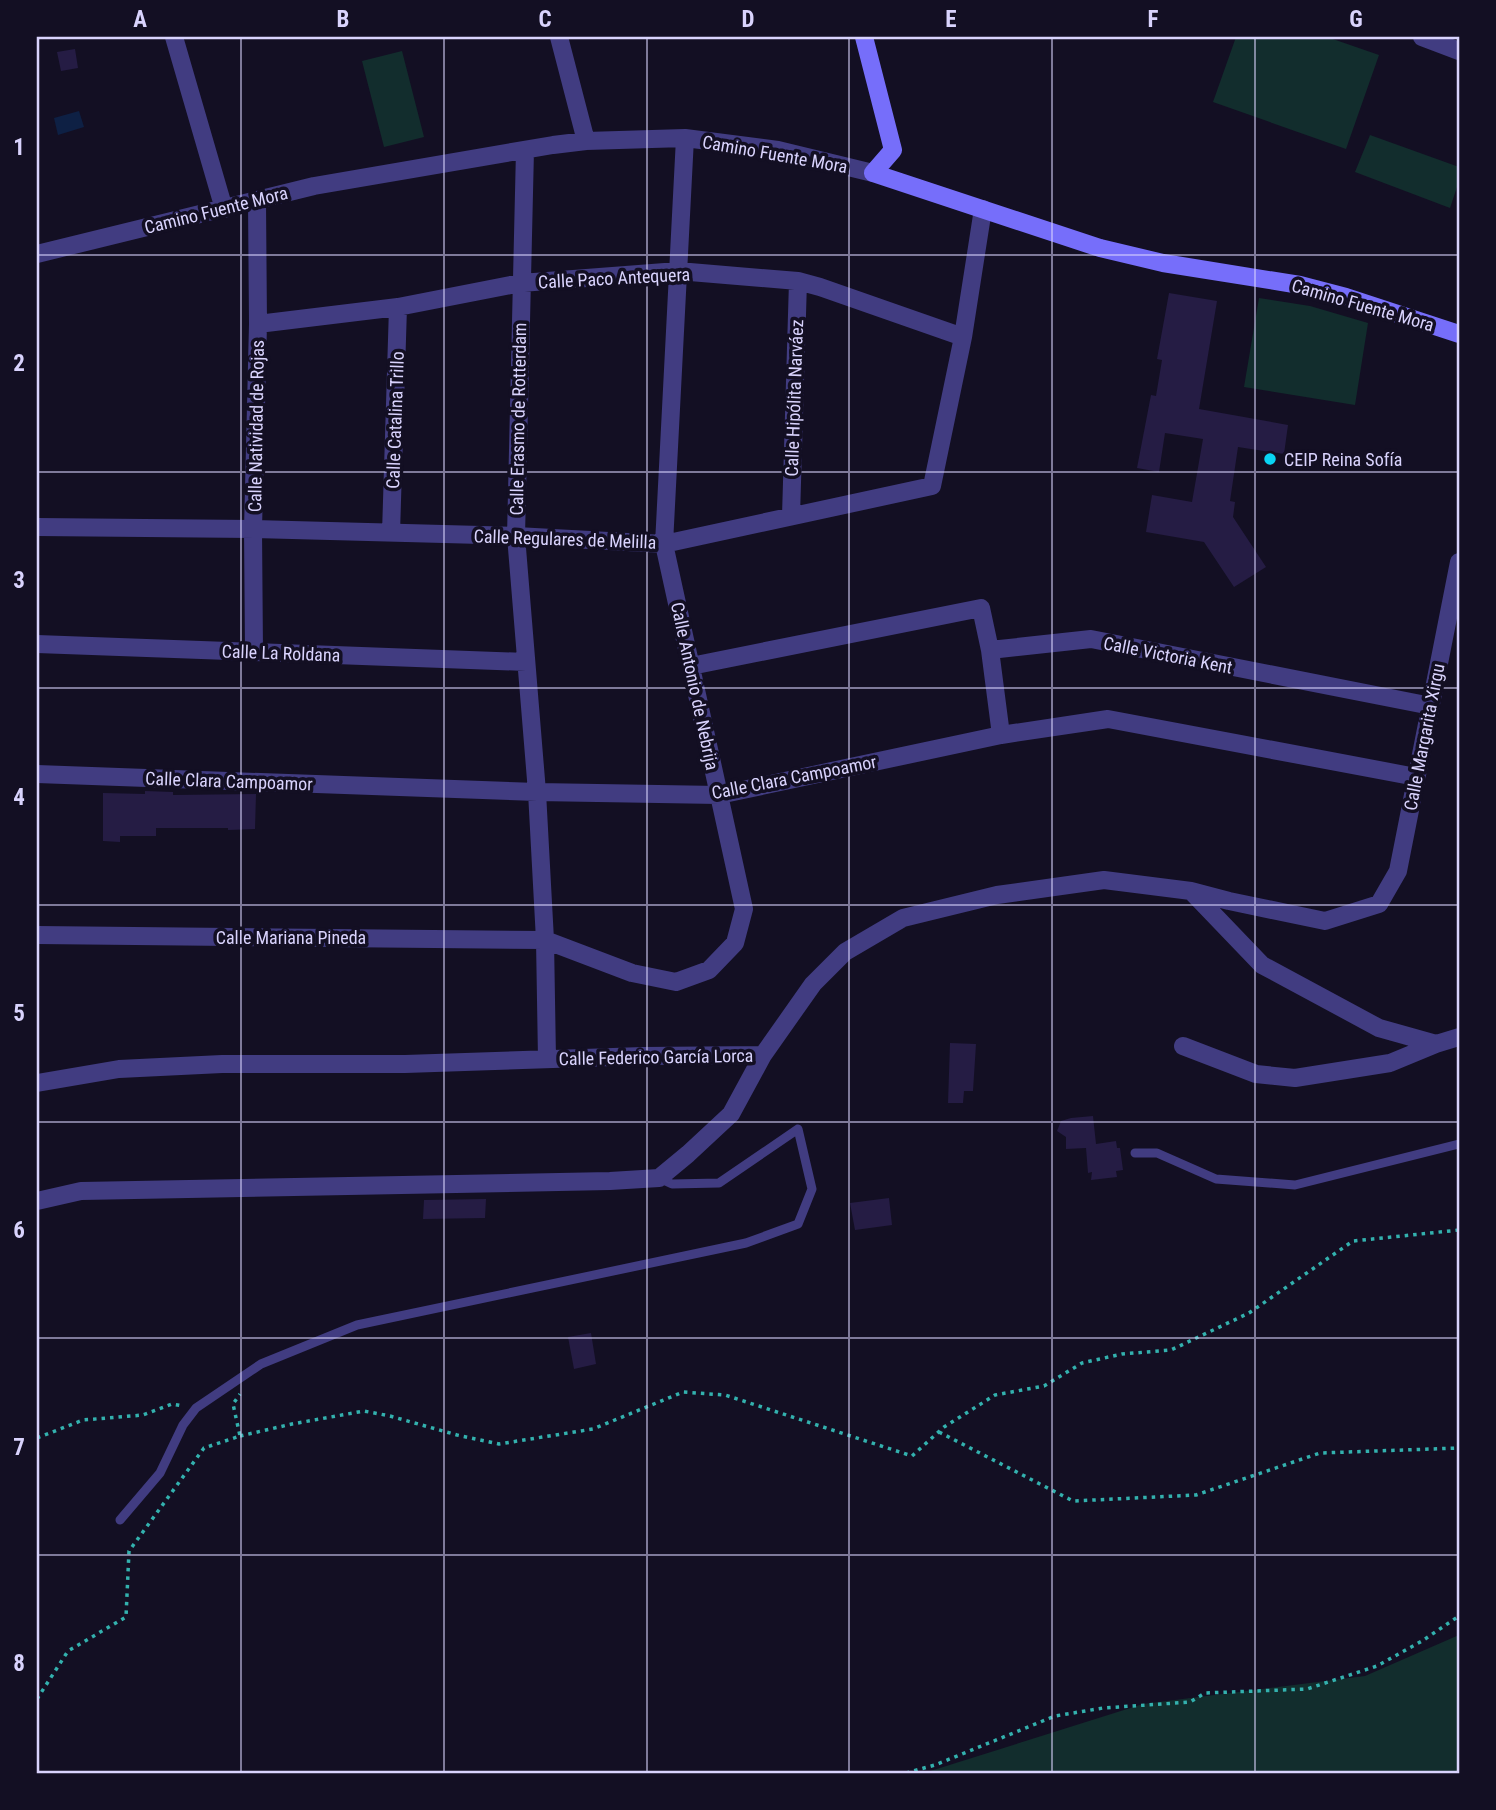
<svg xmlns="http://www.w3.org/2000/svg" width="1496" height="1810" font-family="'Roboto Condensed',sans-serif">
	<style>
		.green { fill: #122d2d }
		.water { fill: #0e2044 }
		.building { fill: #251c44 }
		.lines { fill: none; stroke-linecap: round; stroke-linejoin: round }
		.path { stroke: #33b1ae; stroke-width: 3.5; stroke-dasharray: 3.5 5; stroke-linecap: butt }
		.lane { stroke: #413c81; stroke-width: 9 }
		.street { stroke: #413c81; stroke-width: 18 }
		.secondary { stroke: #766efa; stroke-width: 18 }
		.grid { fill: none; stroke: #d9d3fd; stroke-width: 2; stroke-opacity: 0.55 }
		.poi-dot { fill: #09d4f3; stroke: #130f23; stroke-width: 2.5 }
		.labels { text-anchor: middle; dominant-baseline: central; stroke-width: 7; stroke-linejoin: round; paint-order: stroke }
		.street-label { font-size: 18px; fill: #d9d3fd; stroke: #130f23 }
		.poi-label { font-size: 18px; fill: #d9d3fd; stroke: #130f23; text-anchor: start }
		.neatline { fill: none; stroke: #d9d3fd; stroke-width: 2.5 }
		.grid-label { font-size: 23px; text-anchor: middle; font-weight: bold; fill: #d9d3fd }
	</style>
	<rect width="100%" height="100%" fill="#130f23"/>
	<!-- green -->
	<path class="green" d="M1236,37H1327L1379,55L1346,149L1213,102Z
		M402,51L424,137L384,147L362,61Z
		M1370,135L1459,167V181L1450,208L1355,172Z
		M1259,298L1310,306L1368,323L1355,405L1244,387Z
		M1459,1635V1773H924L1143,1704L1365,1676Z"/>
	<!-- water -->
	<path class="water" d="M79,111L84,127L58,135L54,118Z"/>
	<!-- building -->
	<path class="building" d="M75,49L78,68L61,71L57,52Z
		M1169,293L1217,301L1199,409L1288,425L1284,454L1238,447L1230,501L1235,502L1233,517L1266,567L1234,587L1204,542L1146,532L1152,495L1192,502L1203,439L1165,433L1159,472L1137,468L1151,395L1156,396L1162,360L1157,359Z
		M145,791L173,792V795L256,794L255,829L228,830V828H156V836H120V842L103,841V793L145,794Z
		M950,1043L976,1044L973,1091H964L963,1103H948Z
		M1093,1116L1096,1144L1116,1141L1117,1148H1120L1123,1170L1116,1171L1117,1177L1091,1180L1092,1172L1088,1173L1086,1148L1066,1149V1137L1057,1131L1061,1121L1071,1118Z
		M889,1198L892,1225L855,1230L850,1203Z
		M486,1199L485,1218L423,1219L424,1200Z
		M591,1333L596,1364L574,1369L568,1337Z"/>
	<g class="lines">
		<!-- path -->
		<path class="path" d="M939,1432L1073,1501L1196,1495L1320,1453L1459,1448
			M240,1436L292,1424L364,1411L390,1416L457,1435L499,1444L593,1429L683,1392L725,1395L912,1456L944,1427L995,1395L1044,1386L1082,1363L1122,1354L1171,1350L1249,1313L1353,1241L1459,1230
			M37,1438L83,1420L143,1415L172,1404L183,1406
			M37,1699L68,1651L126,1617L129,1551L204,1448L240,1436L233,1404L240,1394
			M906,1773L935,1765L1055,1716L1103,1708L1190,1702L1205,1693L1307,1689L1377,1666L1422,1641L1459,1616"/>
		<!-- lane -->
		<path class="lane" d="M1135,1153H1157L1216,1179L1295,1185L1459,1144
			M120,1520L160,1473L183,1425L196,1408L261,1364L357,1325L746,1243L798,1224L812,1189L798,1129L719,1183L672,1184L659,1178"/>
		<!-- street -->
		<path class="street" d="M174,37L224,209
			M559,37L586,141
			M1422,37L1459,51
			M37,254L314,186L553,145L586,141L685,138L778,150L873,173
			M258,324L398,307L521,283L678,271L798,281L820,287L963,337
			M791,516L798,281
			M37,527L253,529L516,536L664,544L932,486L963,337L983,209
			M391,533L398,307
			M37,644L526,662
			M990,650L1001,735
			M254,652L253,529L258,324L257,201
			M691,666L981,608L990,650L1091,639L1431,706
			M37,774L537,792L719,795L1001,735L1108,719L1416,777
			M1191,891L1262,965L1379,1028L1436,1044L1459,1037
			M37,935L545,940L537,792L516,536L525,150
			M1183,1046L1256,1074L1295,1078L1390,1063L1436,1044
			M547,1059L545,940L632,973L676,982L709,970L735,943L744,909L664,544L685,138
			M37,1083L119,1069L222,1064H405L643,1056L763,1055
			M37,1201L81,1191L610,1181L659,1178L688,1154L731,1114L763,1055L813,984L845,952L903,918L997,895L1104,880L1191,891L1229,901L1325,921L1379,904L1398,871L1459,562"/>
		<!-- secondary -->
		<path class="secondary" d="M864,37L893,150L873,173L1100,248L1163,263L1300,285L1346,297L1459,334"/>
	</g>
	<!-- grid -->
	<path class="grid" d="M241,37V1773M444,37V1773M647,37V1773M849,37V1773M1052,37V1773M1255,37V1773M37,255H1459M37,472H1459M37,688H1459M37,905H1459M37,1122H1459M37,1338H1459M37,1555H1459"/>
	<!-- markers -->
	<circle class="poi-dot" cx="1270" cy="459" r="7"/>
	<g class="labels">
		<!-- street labels -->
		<g class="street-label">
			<text transform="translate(775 154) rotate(10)">Camino Fuente Mora</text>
			<text transform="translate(216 210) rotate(-14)">Camino Fuente Mora</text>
			<text transform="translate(614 278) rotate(-3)">Calle Paco Antequera</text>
			<text transform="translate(1363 305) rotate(16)">Camino Fuente Mora</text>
			<text transform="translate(794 398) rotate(-88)">Calle Hipólita Narváez</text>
			<text transform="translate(518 419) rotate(-89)">Calle Erasmo de Rotterdam</text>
			<text transform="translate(395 420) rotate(-88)">Calle Catalina Trillo</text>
			<text transform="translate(256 426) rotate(-89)">Calle Natividad de Rojas</text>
			<text transform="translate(565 539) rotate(2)">Calle Regulares de Melilla</text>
			<text transform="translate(281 653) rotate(2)">Calle La Roldana</text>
			<text transform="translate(1168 655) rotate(11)">Calle Victoria Kent</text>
			<text transform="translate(695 686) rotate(78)">Calle Antonio de Nebrija</text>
			<text transform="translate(1424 737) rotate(-79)">Calle Margarita Xirgu</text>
			<text transform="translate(794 777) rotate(-11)">Calle Clara Campoamor</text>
			<text transform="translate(229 781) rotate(2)">Calle Clara Campoamor</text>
			<text x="291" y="937">Calle Mariana Pineda</text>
			<text transform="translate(656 1057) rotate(-1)">Calle Federico García Lorca</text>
		</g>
		<!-- poi labels -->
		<g class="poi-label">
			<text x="1284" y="459">CEIP Reina Sofía</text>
		</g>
	</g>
	<!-- border -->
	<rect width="1496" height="1810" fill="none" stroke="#130f23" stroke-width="77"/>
	<rect x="38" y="38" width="1420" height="1734" class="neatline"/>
	<g class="grid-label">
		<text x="140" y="27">A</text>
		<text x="343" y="27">B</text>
		<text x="545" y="27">C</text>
		<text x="748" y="27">D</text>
		<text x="951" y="27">E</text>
		<text x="1153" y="27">F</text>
		<text x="1356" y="27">G</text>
		<text x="19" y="155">1</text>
		<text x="19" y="371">2</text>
		<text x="19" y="588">3</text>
		<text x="19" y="805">4</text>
		<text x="19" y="1021">5</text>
		<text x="19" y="1238">6</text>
		<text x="19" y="1455">7</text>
		<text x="19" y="1671">8</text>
	</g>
</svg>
